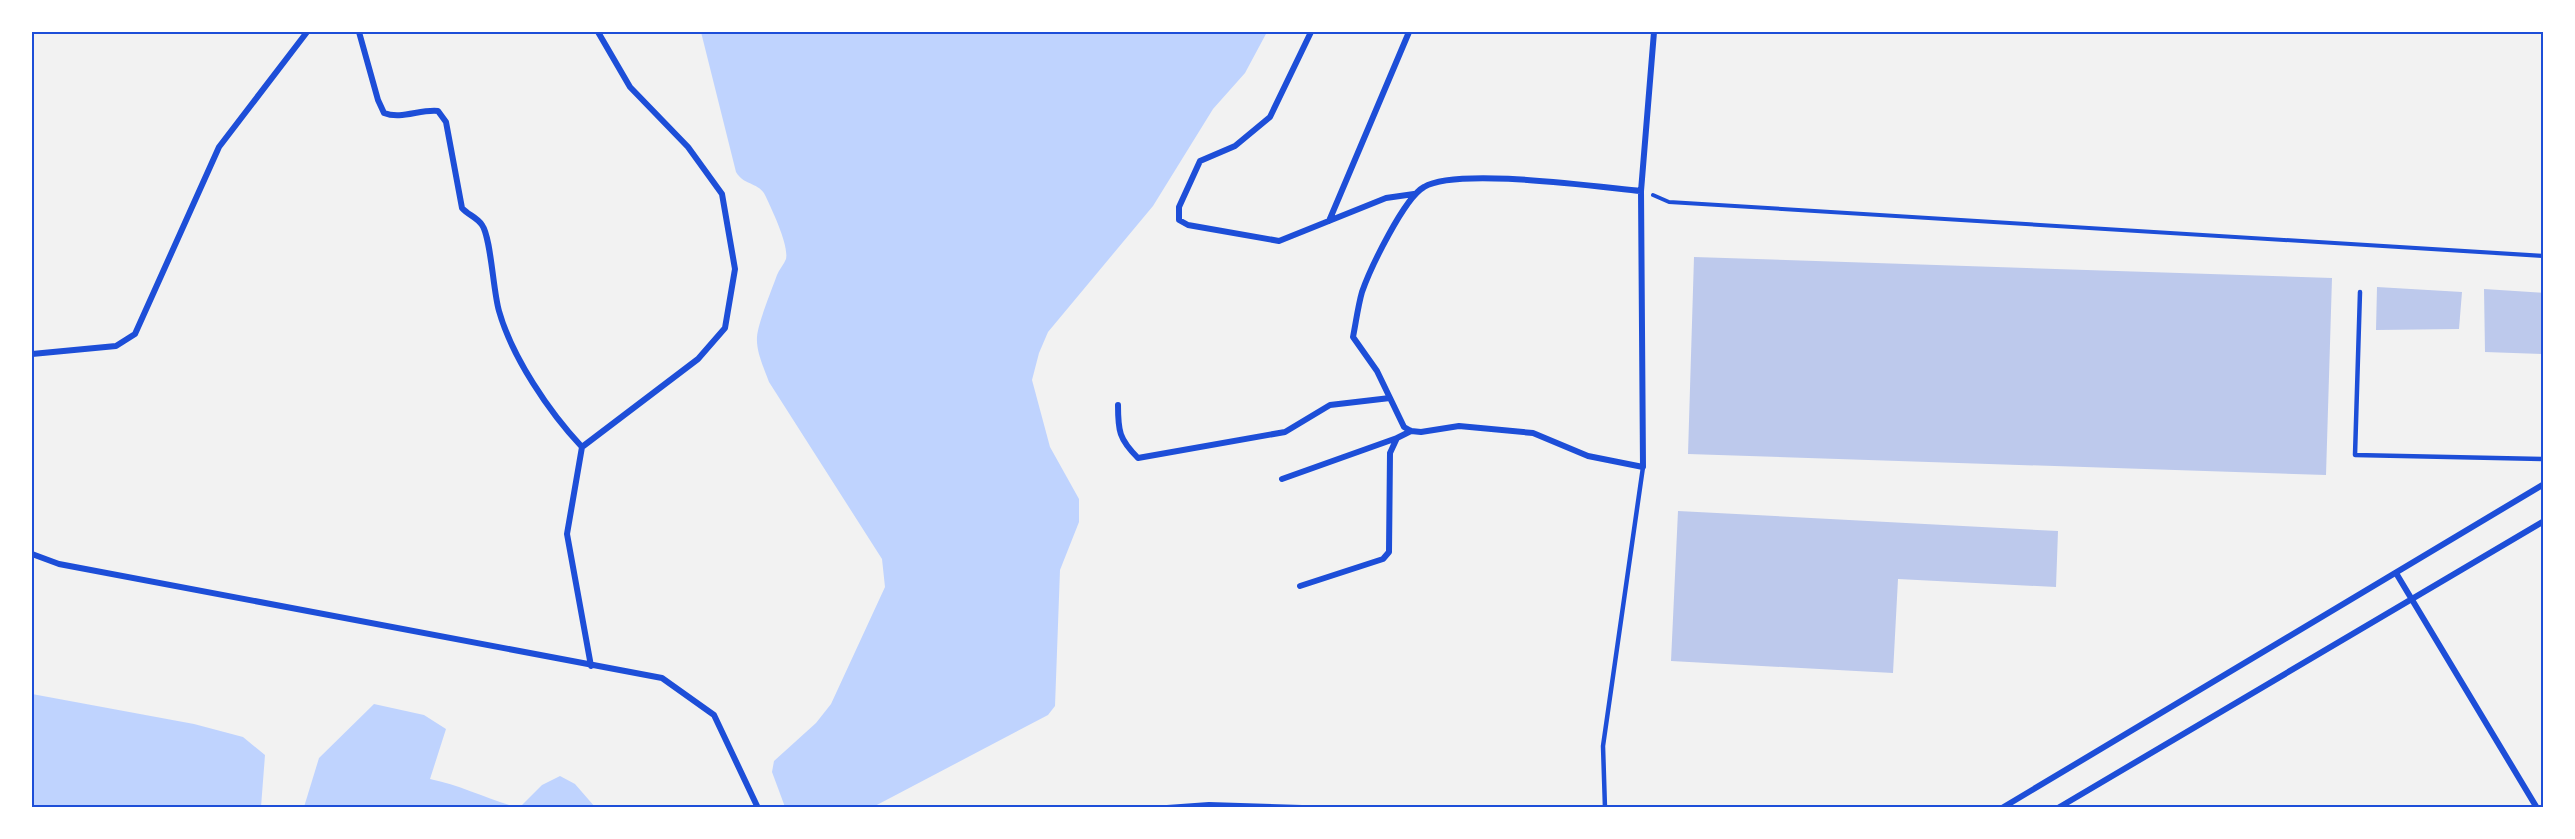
<svg xmlns="http://www.w3.org/2000/svg" width="2575" height="839" font-family="Arial,sans-serif">
	<style>
		.water { fill: #bfd3fe }
		.building { fill: #bdc9ec }
		.lines { fill: none; stroke-linecap: round; stroke-linejoin: round }
		.path { stroke: #1d4ed8; stroke-width: 4 }
		.service { stroke: #1d4ed8; stroke-width: 4.5 }
		.minor { stroke: #1d4ed8; stroke-width: 6 }
		.neatline { fill: none; stroke: #1d4ed8; stroke-width: 2 }
	</style>
	<rect width="100%" height="100%" fill="#f2f2f2"/>
	<!-- water -->
	<path class="water" d="M701,32H1267L1245,73L1213,109L1153,206L1048,332L1039,353L1032,380L1050,447L1079,499V522L1060,570L1055,706L1048,715L873,807H785L772,772L774,761L816,723L831,704L885,587L882,559L769,382C764,368 756,352 757,337C758,323 772,289 777,275C779,270 784,264 786,259C789,245 772,210 766,197C760,182 744,186 736,172Z
		M32,694L194,724L243,737L265,755L261,807H32Z
		M374,704L424,715L446,729L430,779C460,785 487,799 516,807H304L319,758Z
		M560,776L575,784L595,807H520L542,785Z"/>
	<!-- building -->
	<path class="building" d="M1694,257L2332,278L2326,475L1688,454Z
		M2377,287L2462,292L2459,329L2376,330Z
		M2484,289L2544,293V354L2485,352Z
		M1678,511L2058,531L2056,587L1898,579L1893,673L1671,661Z"/>
	<g class="lines">
		<!-- path -->
		<path class="path" d="M1653,195L1669,202L2544,256"/>
		<!-- service -->
		<path class="service" d="M2360,292L2355,455L2544,459
			M1605,808L1603,746L1643,467"/>
		<!-- minor -->
		<path class="minor" d="M359,32L378,100L384,113C401,120 420,109 438,111L446,122L462,208C468,215 477,217 482,225C491,237 493,291 499,311C512,357 549,412 582,447
			M1311,32L1270,117L1235,146L1200,161L1179,207V220L1188,225L1279,241L1386,198L1414,194
			M1641,191C1598,187 1457,167 1424,187C1404,198 1370,269 1362,292C1358,306 1356,322 1353,337L1377,371L1404,427L1411,431L1421,432L1459,426L1533,433L1588,456L1643,467L1641,191L1654,32
			M1329,221L1409,32
			M32,354L116,346L135,334L219,147L307,32
			M1118,405C1118,431 1119,439 1138,458L1285,432L1330,405L1390,398
			M1282,479L1397,438
			M32,554L59,564L662,678L714,715L758,808
			M2396,573L2537,808
			M1300,586L1383,559L1389,552L1390,453L1397,438L1411,431
			M591,666L567,534L582,447L698,359L725,328L735,269L722,194L688,147L630,87L598,32
			M1167,808L1209,805L1302,808
			M2002,808L2544,484
			M2058,808L2544,521"/>
	</g>
	<!-- border -->
	<rect width="2575" height="839" fill="none" stroke="#ffffff" stroke-width="66"/>
	<rect x="33" y="33" width="2509" height="773" class="neatline"/>
</svg>
